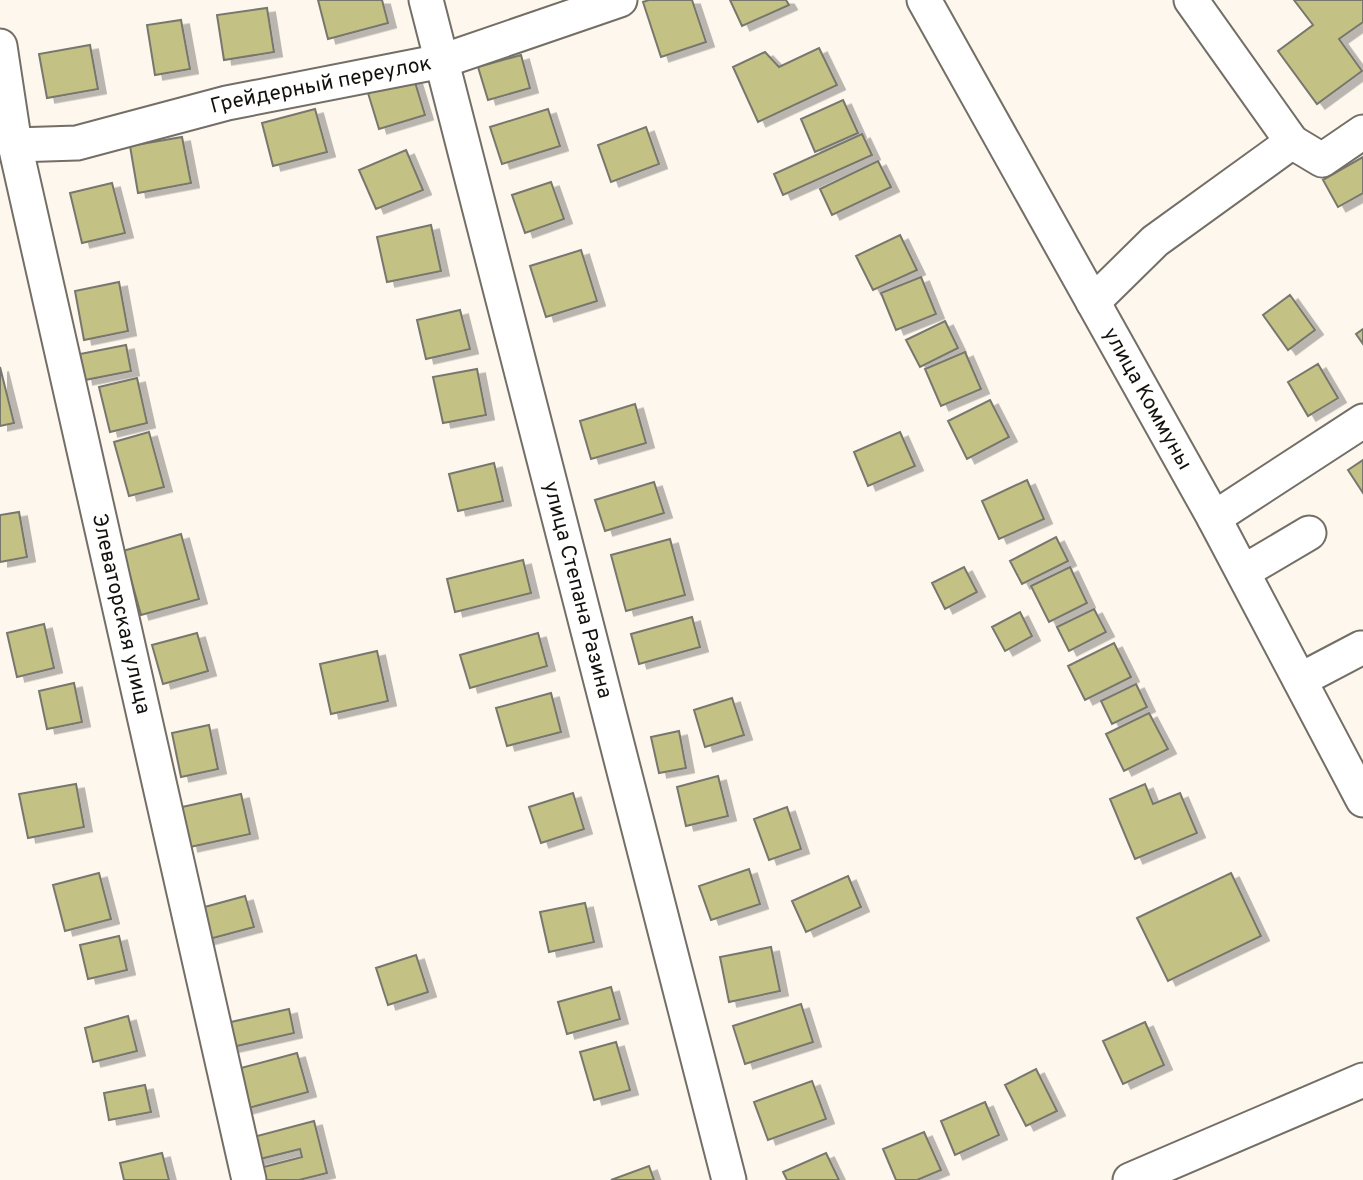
<svg xmlns="http://www.w3.org/2000/svg" width="1363" height="1180" font-family="Overpass,sans-serif">
	<style>
		.building { fill: #c4c185; stroke: #77776e; stroke-width: 2; filter: url(#shadow) }
		.lines { fill: none; stroke-linecap: round; stroke-linejoin: round }
		.minor-casing { stroke: #736e66; stroke-width: 37 }
		.minor { stroke: #fff; stroke-width: 33 }
		.labels { text-anchor: middle; dominant-baseline: central; stroke-width: 6; stroke-linejoin: round; paint-order: stroke }
		.street-label { font-size: 21px; fill: #13110e; stroke: #fdf7ee }
	</style>
	<defs>
		<filter id="shadow"><feDropShadow dx="8" dy="4.5" stdDeviation="0" flood-color="#0004"/></filter>
	</defs>
	<rect width="100%" height="100%" fill="#fdf7ee"/>
	<!-- building -->
	<path class="building" d="M318,0H382L388,23L328,39Z
		M649,0H692L706,42L661,57L643,2Z
		M730,0H786L789,5L742,26Z
		M1294,0H1363V22L1339,39L1362,71L1317,104L1278,51L1313,25Z
		M267,8L274,52L224,60L217,15Z
		M181,20L190,69L155,75L147,25Z
		M90,45L98,89L47,98L39,54Z
		M819,48L837,85L758,122L733,67L765,52L779,67Z
		M521,55L530,88L488,100L478,67Z
		M414,79L425,115L379,129L368,93Z
		M843,100L858,133L815,152L801,119Z
		M315,109L327,152L273,166L262,123Z
		M548,109L560,146L502,164L490,127Z
		M646,127L659,164L611,182L598,145Z
		M862,134L872,155L783,195L774,174Z
		M182,137L191,183L138,193L130,146Z
		M406,150L423,190L376,209L359,170Z
		M1363,157V193L1338,207L1323,180Z
		M878,161L891,187L832,215L820,189Z
		M551,182L564,219L525,233L512,195Z
		M112,183L125,233L82,243L70,193Z
		M431,225L441,271L387,282L377,237Z
		M900,235L917,270L873,290L856,256Z
		M581,250L597,301L546,317L530,266Z
		M921,277L936,314L896,330L881,293Z
		M119,282L128,331L84,340L75,291Z
		M1290,295L1315,330L1288,350L1263,315Z
		M460,310L470,349L426,359L417,320Z
		M945,321L958,348L920,367L906,340Z
		M1363,329V344L1356,334Z
		M126,345L131,371L85,380L80,354Z
		M965,352L981,389L941,406L925,369Z
		M1318,364L1338,398L1308,416L1288,382Z
		M0,367L14,423L0,426Z
		M477,369L486,415L443,423L433,377Z
		M137,378L147,423L110,432L99,387Z
		M990,400L1009,437L967,459L948,421Z
		M635,404L646,443L591,459L580,421Z
		M149,432L164,487L129,496L114,442Z
		M900,432L915,466L868,486L854,452Z
		M1363,460V493L1348,470Z
		M494,463L503,501L458,511L449,474Z
		M1027,480L1044,519L999,539L982,501Z
		M654,482L664,513L605,531L595,500Z
		M19,512L27,557L0,562V515Z
		M181,534L199,599L141,615L123,551Z
		M1056,537L1068,561L1022,584L1010,561Z
		M670,539L685,595L626,611L611,555Z
		M523,560L531,593L455,612L447,579Z
		M964,567L977,592L945,609L932,583Z
		M1070,567L1087,603L1049,622L1031,586Z
		M1094,609L1106,632L1069,651L1057,627Z
		M1020,612L1032,636L1005,651L992,627Z
		M692,617L700,647L639,664L631,634Z
		M44,624L54,668L17,677L7,633Z
		M197,633L208,671L163,684L152,645Z
		M538,633L547,666L470,688L460,655Z
		M1114,643L1131,677L1085,700L1068,666Z
		M377,651L388,701L331,714L320,664Z
		M74,683L82,722L47,729L39,691Z
		M1136,684L1147,707L1112,724L1101,701Z
		M551,693L561,732L507,746L496,708Z
		M732,698L744,735L705,747L694,710Z
		M1149,713L1168,749L1124,771L1106,734Z
		M209,725L218,769L181,777L172,733Z
		M679,731L686,768L659,773L651,737Z
		M718,776L728,816L686,826L677,787Z
		M76,784L84,827L28,838L19,794Z
		M1145,784L1153,804L1180,793L1197,833L1135,859L1110,799Z
		M573,793L584,829L541,843L529,807Z
		M241,794L250,834L190,847L182,807Z
		M787,807L801,849L769,860L754,819Z
		M749,869L760,904L711,920L699,886Z
		M99,873L111,919L65,931L53,885Z
		M1231,873L1261,936L1168,981L1137,918Z
		M848,876L861,907L806,932L792,901Z
		M245,896L254,927L198,942L190,911Z
		M585,903L594,942L549,952L540,912Z
		M119,936L127,970L88,979L80,945Z
		M771,947L780,991L729,1002L720,957Z
		M416,955L428,992L388,1005L376,968Z
		M611,987L620,1019L567,1034L558,1002Z
		M801,1004L813,1042L745,1064L733,1026Z
		M289,1009L294,1033L228,1048L222,1024Z
		M128,1016L137,1051L93,1062L85,1028Z
		M1145,1022L1164,1065L1123,1084L1103,1041Z
		M616,1042L630,1090L594,1100L580,1052Z
		M297,1053L308,1092L237,1111L226,1072Z
		M1036,1069L1057,1111L1026,1126L1005,1085Z
		M812,1081L826,1119L768,1140L754,1102Z
		M145,1085L151,1112L109,1120L104,1093Z
		M985,1102L999,1135L955,1155L941,1121Z
		M314,1121L327,1173L299,1180H259L256,1169L302,1157L300,1149L248,1162L242,1140Z
		M924,1132L941,1170L917,1180H896L883,1149Z
		M162,1153L169,1180H124L120,1163Z
		M826,1153L839,1180H787L783,1172Z
		M649,1166L654,1180H611Z"/>
	<g class="lines">
		<defs>
			<g id="minor">
				<path id="s1" d="M426,0L729,1180"/>
				<path id="s2" d="M924,0L1214,518L1363,800"/>
				<path id="s3" d="M0,46L15,145L249,1180"/>
				<path d="M1292,142L1322,160L1363,132"/>
				<path id="s4" d="M15,145L77,143L227,103L442,61L620,0"/>
				<path d="M1093,302L1155,241L1292,142L1191,0"/>
				<path d="M1214,518L1363,421"/>
				<path d="M1243,572L1309,533"/>
				<path d="M1300,680L1361,648"/>
				<path d="M1130,1180L1363,1080"/>
			</g>
		</defs>
		<!-- minor casing -->
		<use href="#minor" class="minor-casing"/>
		<!-- minor -->
		<use href="#minor" class="minor"/>
	</g>
	<g class="labels">
		<!-- street labels -->
		<g class="street-label">
			<text stroke="none"><textPath href="#s4" startOffset="313">Грейдерный переулок</textPath></text>
			<text stroke="none"><textPath href="#s2" startOffset="457">улица Коммуны</textPath></text>
			<text stroke="none"><textPath href="#s1" startOffset="609">улица Степана Разина</textPath></text>
			<text stroke="none"><textPath href="#s3" startOffset="581">Элеваторская улица</textPath></text>
		</g>
	</g>
</svg>
